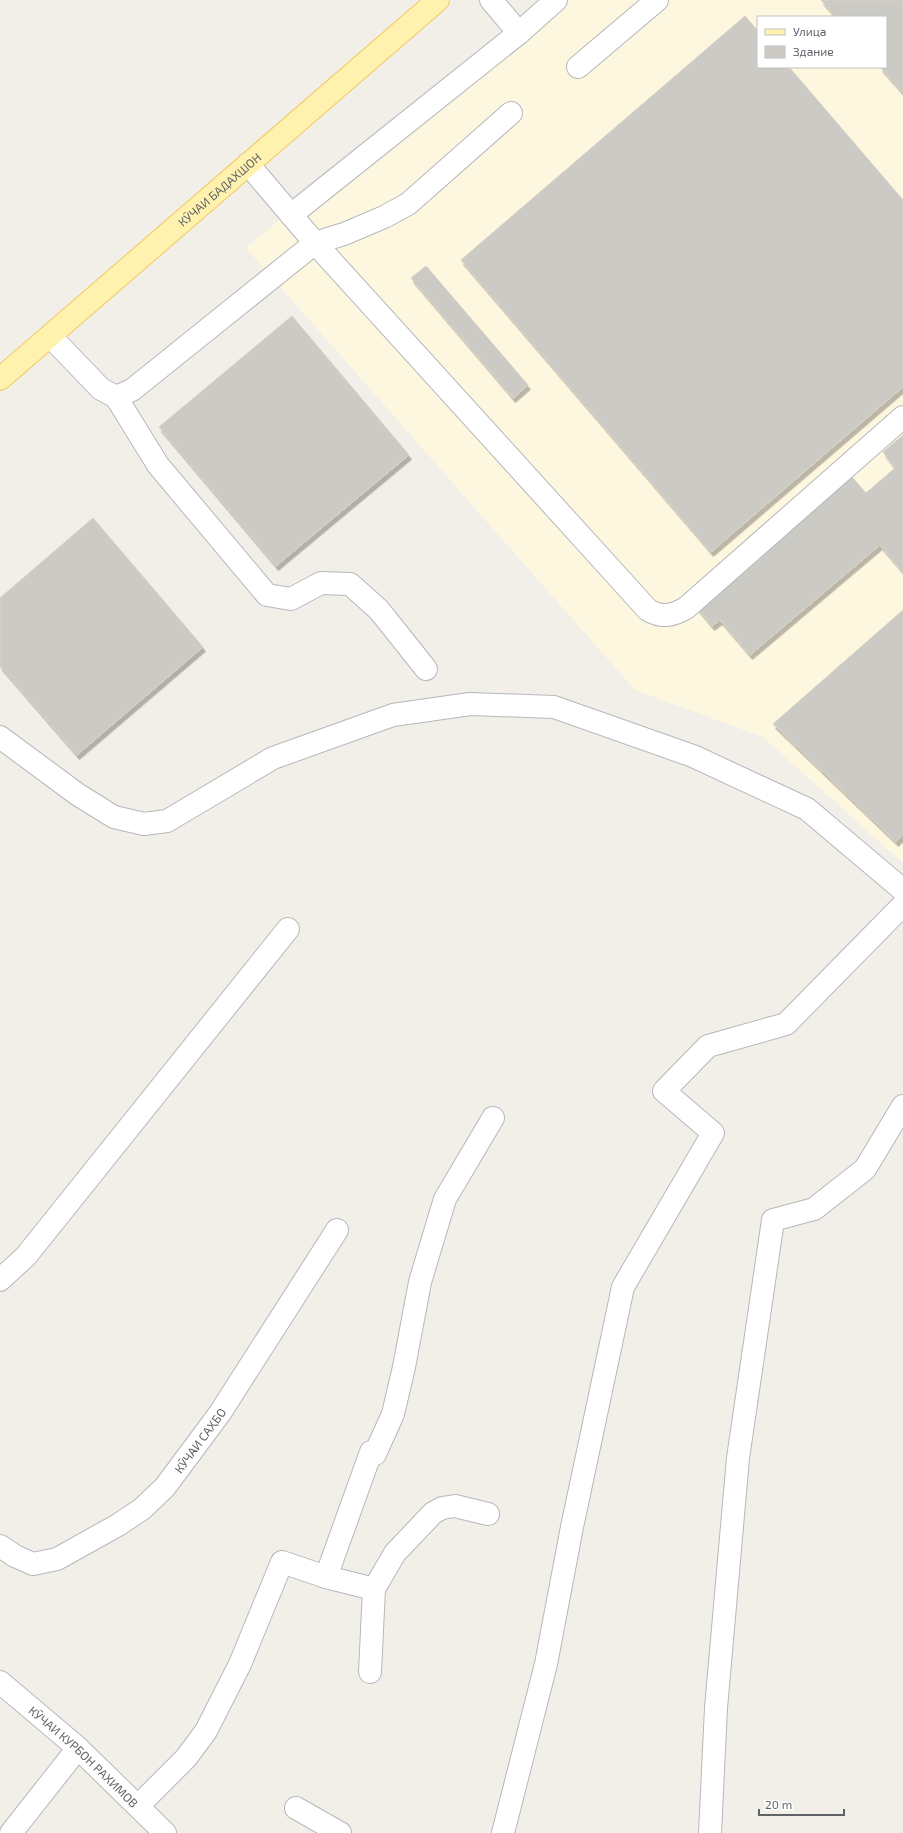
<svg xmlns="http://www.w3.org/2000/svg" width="903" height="1833" font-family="'Exo 2',sans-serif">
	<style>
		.commercial { fill: #fef7e0; fill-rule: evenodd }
		.building { fill: #cccac5; stroke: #d6d1c6; filter: url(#shadow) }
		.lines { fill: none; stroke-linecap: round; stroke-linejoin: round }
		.minor-casing { stroke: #b5b8bc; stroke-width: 24 }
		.major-casing { stroke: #f2c960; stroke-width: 24 }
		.minor { stroke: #fff; stroke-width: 22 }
		.major { stroke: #fff2af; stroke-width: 22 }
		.labels { text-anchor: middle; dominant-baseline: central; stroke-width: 4; stroke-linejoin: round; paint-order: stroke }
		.street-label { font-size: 12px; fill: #5f6368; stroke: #fff }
	</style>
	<defs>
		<filter id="shadow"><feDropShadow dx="2.5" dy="4.5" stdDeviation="0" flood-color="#0004"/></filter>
	</defs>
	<rect width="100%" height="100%" fill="#f1efe8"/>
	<!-- commercial -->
	<path class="commercial" d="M541,0H903V863L763,737L635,690L246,248ZM758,17H886V67H758Z"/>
	<!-- building -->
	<path class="building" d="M821,0H903V93L880,67H886V17H836Z
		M745,16L758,31V67H789L903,200V387L711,552L461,260Z
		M426,266L528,385L513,398L411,278Z
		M292,316L409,455L276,566L159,427Z
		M903,435V572L880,545L750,655L720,620L712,626L697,608L851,476L866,493L895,468L883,452Z
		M93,518L203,647L77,755L0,666V598Z
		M903,610V835L896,842L773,724Z"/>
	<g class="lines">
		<defs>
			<g id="minor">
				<path d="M491,0L519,33"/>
				<path d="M578,67L657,0"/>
				<path d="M248,164L315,243L648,610C662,618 672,616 686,608L903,417"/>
				<path d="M291,215L519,33L556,0"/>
				<path d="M50,336L101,389L116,397L132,390L315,243L344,234L384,217L408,204L511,113"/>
				<path d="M116,397L158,465L267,595L291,599L321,583L350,584L379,610L426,669"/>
				<path d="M0,737L77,794L114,817L144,824L167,821L273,758L393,715L470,704L554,707L693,756L807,809L903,890"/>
				<path d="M0,1280L26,1256L288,929"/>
				<path id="s1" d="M0,1546L15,1556L33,1564L57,1559L118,1525L142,1509L165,1487L220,1413L337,1230"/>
				<path d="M326,1577L374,1589"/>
				<path d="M370,1672L374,1589L395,1553L433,1513L442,1508L455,1506L488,1514"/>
				<path id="s2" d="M0,1682L78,1748L165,1833"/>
				<path d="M138,1806L186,1758L206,1731L240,1664L282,1562L326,1577L371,1452L375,1454L393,1414L404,1367L420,1282L445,1199L493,1118"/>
				<path d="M296,1808L340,1833"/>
				<path d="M11,1833L78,1748"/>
				<path d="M503,1833L546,1664L572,1527L623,1287L713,1133L664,1091L708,1046L786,1024L903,905"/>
				<path d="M710,1833L716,1708L738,1458L773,1220L814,1209L865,1169L903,1106"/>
			</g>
			<g id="major">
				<path id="s3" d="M0,379L438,0"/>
			</g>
		</defs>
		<!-- minor casing -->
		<use href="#minor" class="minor-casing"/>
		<!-- major casing -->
		<use href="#major" class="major-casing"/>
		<!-- minor -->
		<use href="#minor" class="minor"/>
		<!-- major -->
		<use href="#major" class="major"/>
	</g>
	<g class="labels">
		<!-- street labels -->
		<g class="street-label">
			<text stroke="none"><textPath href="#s3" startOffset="290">КӮЧАИ БАДАХШОН</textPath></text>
			<text stroke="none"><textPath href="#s1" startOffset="251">КӮЧАИ САҲБО</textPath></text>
			<text stroke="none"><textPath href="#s2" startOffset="112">КӮЧАИ КУРБОН РАХИМОВ</textPath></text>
		</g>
	</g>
	<!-- legend -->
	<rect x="757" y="16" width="130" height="52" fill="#ffffff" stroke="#bfc1c3"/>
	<rect x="765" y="29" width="20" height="6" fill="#fff2af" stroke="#bfc1c3"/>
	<text x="793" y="36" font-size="12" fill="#5f6368">Улица</text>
	<rect x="765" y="46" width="20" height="12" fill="#cccac5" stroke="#bfc1c3"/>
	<text x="793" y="56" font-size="12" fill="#5f6368">Здание</text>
	<!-- scale -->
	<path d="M759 1809v6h85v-6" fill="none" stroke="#5f6368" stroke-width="2"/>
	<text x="765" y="1809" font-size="12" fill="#5f6368" stroke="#ffffff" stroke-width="3" paint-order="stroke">20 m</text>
</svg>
